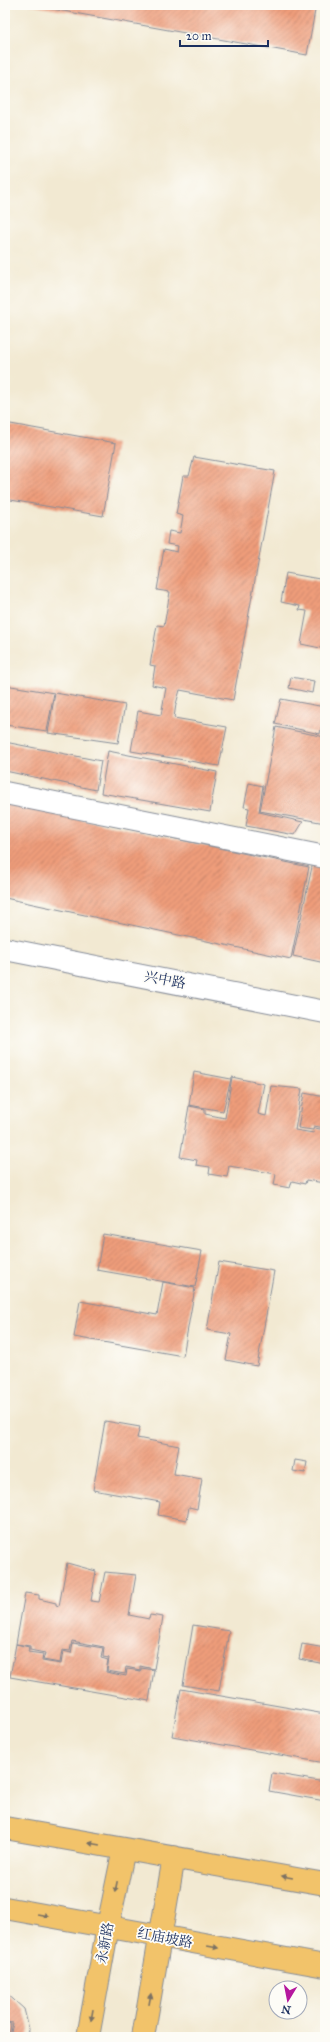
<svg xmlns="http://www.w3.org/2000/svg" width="330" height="2042" font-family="'IM FELL Great Primer','Noto Serif SC',serif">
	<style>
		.building { fill: url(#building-hatch) }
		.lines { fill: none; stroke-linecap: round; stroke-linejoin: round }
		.minor-casing { stroke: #868c98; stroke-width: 24 }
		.major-casing { stroke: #868c98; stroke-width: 24 }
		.minor { stroke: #fff; stroke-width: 22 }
		.major { stroke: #f2c36a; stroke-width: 22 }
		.oneway { fill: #7c7263 }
		.labels { text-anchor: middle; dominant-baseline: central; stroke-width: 3.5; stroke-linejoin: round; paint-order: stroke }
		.street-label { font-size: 14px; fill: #1b2f5e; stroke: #fdfcf7 }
	</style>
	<defs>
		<pattern id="building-hatch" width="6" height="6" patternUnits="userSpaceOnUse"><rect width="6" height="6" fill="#ef9d7a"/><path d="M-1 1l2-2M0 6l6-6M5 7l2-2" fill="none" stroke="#c18067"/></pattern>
	</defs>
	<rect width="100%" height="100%" fill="#fdfcf7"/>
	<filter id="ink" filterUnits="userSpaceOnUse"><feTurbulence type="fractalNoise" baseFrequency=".025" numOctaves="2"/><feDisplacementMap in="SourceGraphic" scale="8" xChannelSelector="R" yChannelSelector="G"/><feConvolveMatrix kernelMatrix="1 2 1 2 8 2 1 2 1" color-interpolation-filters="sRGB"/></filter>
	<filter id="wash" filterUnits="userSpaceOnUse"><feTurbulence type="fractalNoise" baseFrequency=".012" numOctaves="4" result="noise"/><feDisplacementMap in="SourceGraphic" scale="16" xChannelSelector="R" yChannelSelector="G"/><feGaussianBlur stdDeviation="0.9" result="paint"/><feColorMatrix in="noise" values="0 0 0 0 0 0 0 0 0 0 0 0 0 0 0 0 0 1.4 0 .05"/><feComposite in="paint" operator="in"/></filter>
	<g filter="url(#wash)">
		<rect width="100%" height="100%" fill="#f2e9d2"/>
		<g id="blocks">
			<!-- building -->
			<path class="building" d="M30,5H316L307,55Z
				M5,423L116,443L103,516L5,499Z
				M194,457L275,471L233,700L180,690L176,704L174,718L227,727L219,766L131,751L138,711L161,715L166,688L152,685L155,666L150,665L157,625L164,626L170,592L157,590L164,549L177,552L178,546L167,544L169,531L180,533L183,516L176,514L183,476H189Z
				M286,573L325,580V649L301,644L307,611L299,610L300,606L281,602Z
				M291,677L314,681L312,693L289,688Z
				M5,685L54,693L47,731L5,725Z
				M55,693L125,705L118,743L48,733Z
				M281,699L325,707L320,734L275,724Z
				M276,727L325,737L323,768H325V823L260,811Z
				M5,742L101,761L96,790L5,771Z
				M108,751L217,772L210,812L101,793Z
				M249,783L263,786L259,812L303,822L295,835L246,826L249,808L244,807Z
				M5,803L309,867L291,959L5,898Z
				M313,862L325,865V963L293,956Z
				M194,1072L231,1079L223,1111L189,1105Z
				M232,1077L264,1084L258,1114L266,1116L271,1086L302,1089L295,1130L314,1133L315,1128L325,1130L324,1183L306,1180L305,1184L292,1181L290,1188L274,1185L276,1174L229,1166L227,1177L209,1174L210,1167L196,1165L197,1160L180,1157L189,1106L205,1109V1114L225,1118Z
				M304,1093L325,1097V1128L314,1126L313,1130L298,1128Z
				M103,1234L202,1251L195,1287L97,1270Z
				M219,1262L274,1271L257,1366L226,1360L231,1334L207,1330Z
				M163,1282L195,1288L183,1356L74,1337L80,1301L157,1315Z
				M105,1421L140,1427L137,1438L179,1446L174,1474L202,1479L197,1509L189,1507L187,1520L158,1515L160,1502L93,1490Z
				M295,1460L307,1462L305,1473L293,1471Z
				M67,1563L96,1571L91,1601L99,1602L105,1572L136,1575L129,1615L149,1619L150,1615L163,1617L154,1669L140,1666V1670L126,1667L125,1674L107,1671L109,1658L103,1657L104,1647L72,1641L70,1651L62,1650L60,1663L43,1660L45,1653L30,1650V1646L16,1644L25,1593L39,1595V1599L56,1603V1605L59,1606Z
				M193,1625L229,1631L219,1691L183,1685Z
				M73,1643L103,1648L101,1658L108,1660L106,1672L126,1676L127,1669L141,1671V1668L154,1670L149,1701L10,1677L16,1644L29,1647L28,1652L43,1654L42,1661L61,1664L63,1651L71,1653Z
				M302,1644L325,1648V1664L299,1659Z
				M181,1689L325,1714V1763L172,1736Z
				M272,1773L325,1782V1801L269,1791Z
				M5,1992L24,2009L29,2029L28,2037H10L13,2023L5,2022Z
				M5,2023L11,2024L9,2037H5Z"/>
		</g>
	</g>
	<g filter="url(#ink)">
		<use href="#blocks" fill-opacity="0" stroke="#868c98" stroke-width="1"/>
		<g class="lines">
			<defs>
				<path id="minor" d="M5,793L325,857
					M5,949L325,1012"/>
				<path id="major" d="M5,1828L325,1884
					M5,1908L325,1966
					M88,2037L108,1926L124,1849
					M143,2037L174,1857"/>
			</defs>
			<!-- minor casing -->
			<use href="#minor" class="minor-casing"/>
			<!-- major casing -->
			<use href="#major" class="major-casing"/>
			<!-- minor -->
			<use href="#minor" class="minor"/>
			<!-- major -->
			<use href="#major" class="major"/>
		</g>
		<!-- one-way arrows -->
		<defs><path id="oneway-solid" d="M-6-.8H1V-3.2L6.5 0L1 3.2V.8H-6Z"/></defs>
		<g class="oneway">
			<use href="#oneway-solid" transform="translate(94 1844) rotate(-170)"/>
			<use href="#oneway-solid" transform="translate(287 1877) rotate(-170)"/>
			<use href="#oneway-solid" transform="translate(116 1887) rotate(102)"/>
			<use href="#oneway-solid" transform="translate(43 1915) rotate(10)"/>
			<use href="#oneway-solid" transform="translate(213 1947) rotate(10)"/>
			<use href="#oneway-solid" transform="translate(150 1999) rotate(-80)"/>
			<use href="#oneway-solid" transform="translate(92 2015) rotate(100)"/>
		</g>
	</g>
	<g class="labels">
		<!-- street labels -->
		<g class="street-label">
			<text transform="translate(165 980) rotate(11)">兴中路</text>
			<text transform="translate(165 1938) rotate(11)">红庙坡路</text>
			<text transform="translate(105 1943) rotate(-80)">永新路</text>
		</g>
	</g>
	<!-- margin -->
	<rect width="330" height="2042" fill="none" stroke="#fdfcf7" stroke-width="20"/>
	<!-- north arrow -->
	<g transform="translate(288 2000) rotate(190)"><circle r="19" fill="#fdfcf7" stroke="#a3aaba"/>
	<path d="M0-3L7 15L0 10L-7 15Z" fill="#b5179e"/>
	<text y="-6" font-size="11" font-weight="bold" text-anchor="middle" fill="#1b2f5e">N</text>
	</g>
	<!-- scale -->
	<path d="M180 40v6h88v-6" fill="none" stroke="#1b2f5e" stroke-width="2"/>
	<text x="186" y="40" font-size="12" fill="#1b2f5e" stroke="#fdfcf7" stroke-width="3" paint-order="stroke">20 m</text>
</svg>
